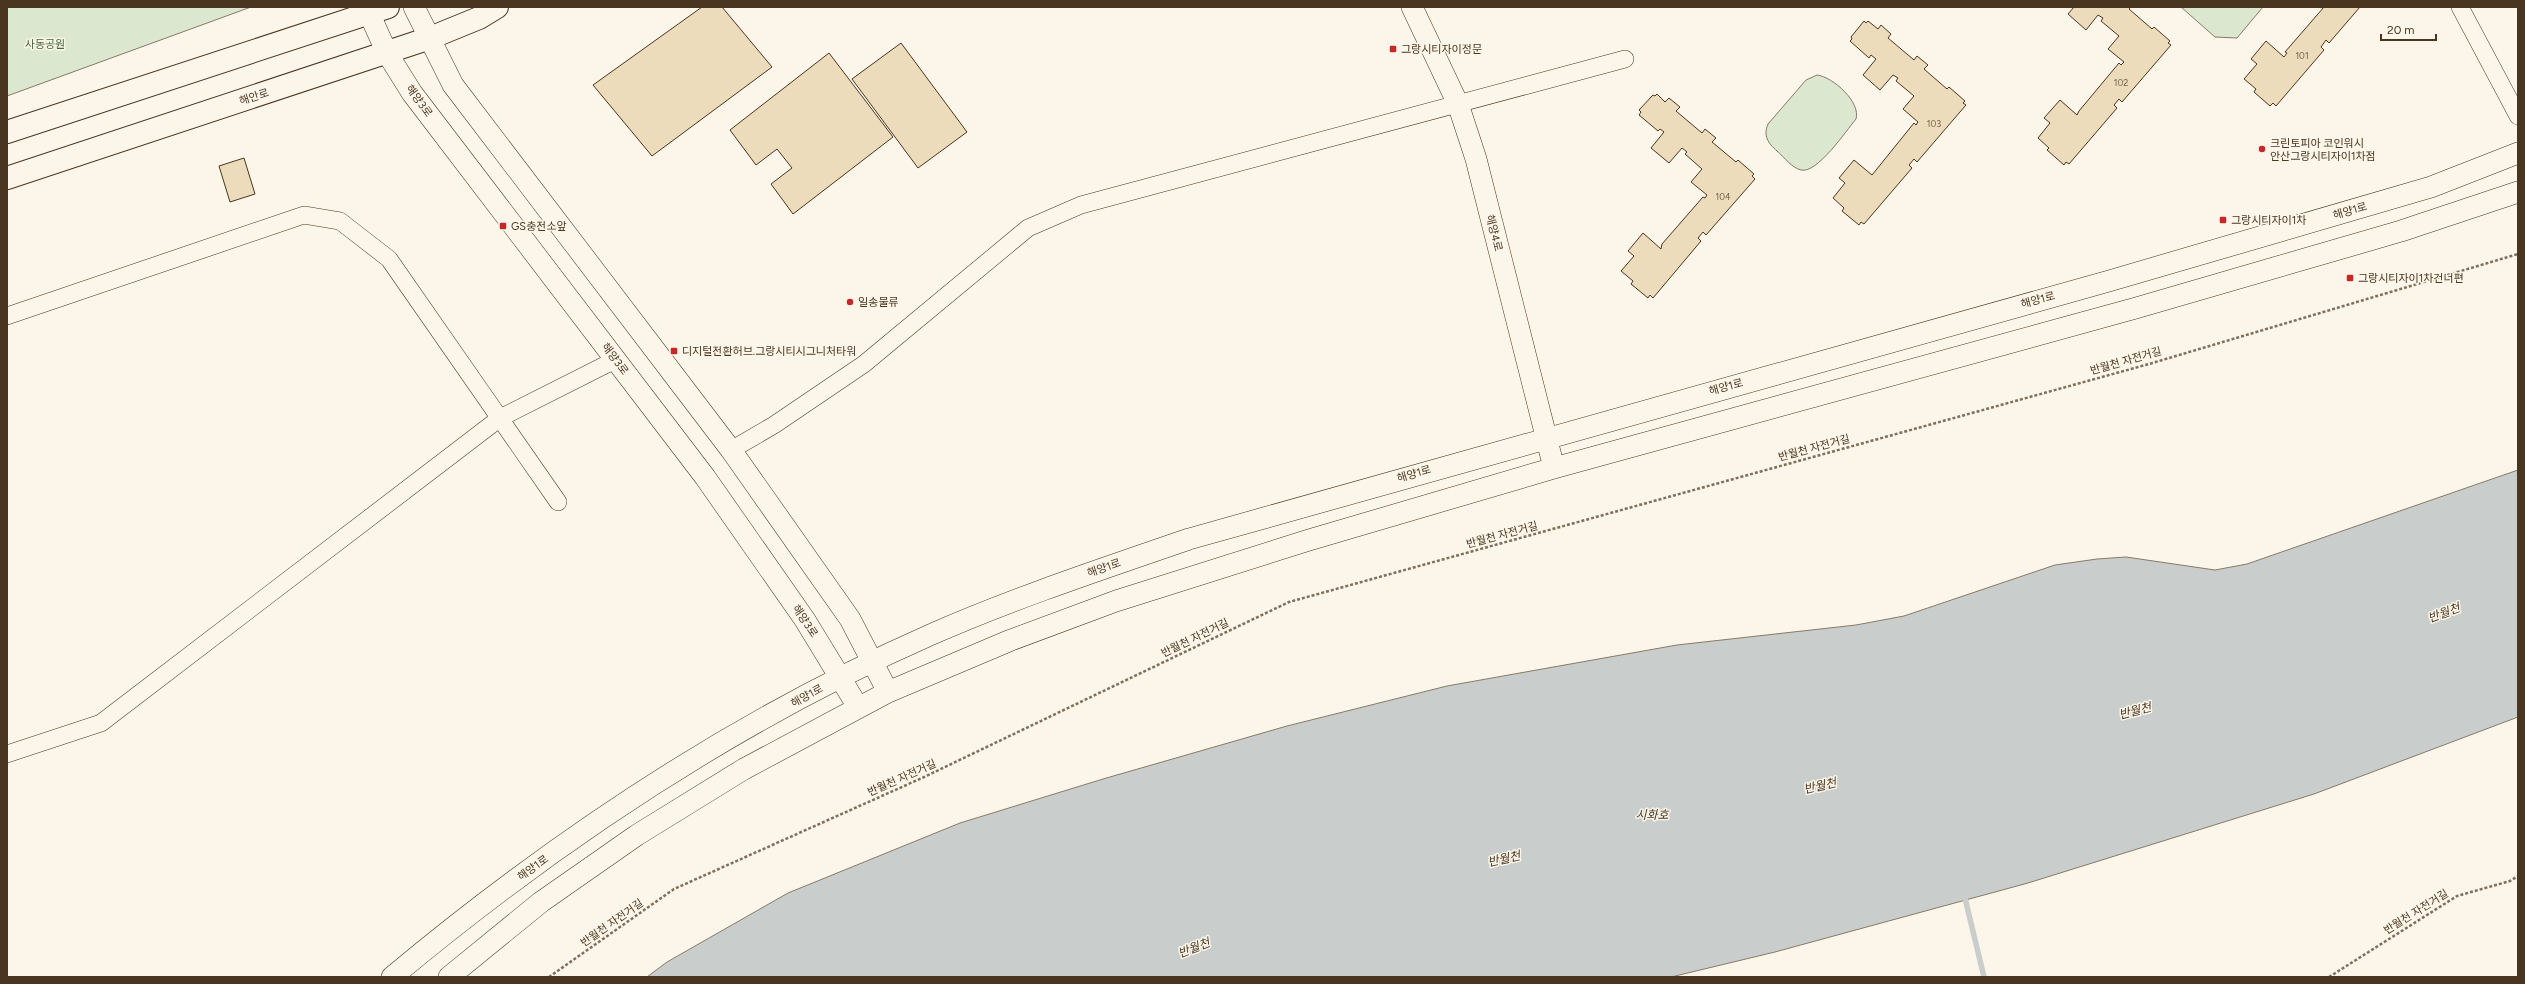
<svg xmlns="http://www.w3.org/2000/svg" width="2525" height="984" font-family="Figtree,'Noto Sans KR',sans-serif">
	<style>
		.green { fill: #dce7d0; stroke: #887966 }
		.water { fill: #c9cecd; stroke: #887966 }
		.lines { fill: none; stroke-linecap: round; stroke-linejoin: round }
		.stream { stroke: #c9cecd; stroke-width: 5.5 }
		.building { fill: #ecdcbc; stroke: #4a3520 }
		.minor-casing { stroke: #4a3520; stroke-width: 18 }
		.tertiary-casing { stroke: #4a3520; stroke-width: 22 }
		.primary-casing { stroke: #4a3520; stroke-width: 24 }
		.path { stroke: #7f6f5c; stroke-width: 2.5; stroke-dasharray: 3 2; stroke-linecap: butt }
		.minor { stroke: #fbf6e9; stroke-width: 17 }
		.tertiary { stroke: #fbf6e9; stroke-width: 21 }
		.primary { stroke: #fbf6e9; stroke-width: 22 }
		.poi-dot { fill: #c62828; stroke: #fbf6e9; stroke-width: 1.5 }
		.labels { text-anchor: middle; dominant-baseline: central; stroke-width: 3; stroke-linejoin: round; paint-order: stroke }
		.number-label { font-size: 9px; fill: #725f47 }
		.park-label { font-size: 11px; fill: #436837; stroke: #fbf6e9 }
		.poi-label { font-size: 11px; fill: #4a3520; stroke: #fbf6e9; text-anchor: start }
		.street-label { font-size: 11px; fill: #4a3520; stroke: #fbf6e9 }
		.water-label { font-size: 12px; font-style: italic; fill: #4a3520; stroke: #fbf6e9 }
	</style>
	<rect width="100%" height="100%" fill="#fbf6e9"/>
	<!-- green -->
	<path class="green" d="M7,7H251L7,96Z
		M2181,7H2263L2237,38L2215,37Z
		M1817,75C1833,77 1861,102 1856,119C1846,131 1817,174 1801,170C1792,168 1784,157 1777,151C1768,143 1763,136 1768,124L1806,80Z"/>
	<!-- water -->
	<path class="water" d="M2518,470V717L2314,794L2028,883L1775,952L1671,977H647L667,962L788,893L960,823L1103,779L1287,726L1447,686L1677,645L1856,625L1904,616L2055,565L2097,559L2126,557L2215,570L2247,564Z"/>
	<g class="lines">
		<!-- stream -->
		<path class="stream" d="M1964,894L1984,977"/>
	</g>
	<!-- building -->
	<path class="building" d="M702,7H722L772,67L652,156L593,85Z
		M2074,7H2131L2129,9L2152,29L2154,27L2170,41L2168,43L2171,45L2122,102L2119,99L2114,105L2117,108L2069,164L2066,162L2064,165L2047,150L2049,148L2038,138L2050,123L2044,118L2060,100L2077,115L2079,111L2119,63L2121,65L2124,62L2108,49L2119,36L2101,21L2103,18L2098,15L2086,30L2068,14Z
		M2324,7H2360L2329,43L2326,40L2321,47L2324,50L2276,106L2273,103L2270,106L2254,92L2256,89L2244,79L2257,64L2251,59L2266,41L2284,57L2287,53L2285,52Z
		M1864,21L1866,23L1868,21L1878,29L1881,25L1891,34L1888,38L1914,60L1917,56L1928,65L1924,69L1947,89L1949,87L1965,101L1963,103L1966,105L1917,162L1914,159L1909,165L1912,168L1864,224L1861,222L1859,225L1842,211L1844,208L1833,198L1845,183L1839,178L1854,160L1872,175L1914,123L1916,125L1918,122L1903,109L1914,96L1896,81L1898,78L1893,75L1880,90L1863,75L1876,59L1871,55L1869,58L1850,41L1852,39L1851,37Z
		M901,43L967,132L918,168L852,79Z
		M829,53L893,137L793,214L771,184L792,168L777,149L756,165L730,130Z
		M1657,94L1665,102L1669,98L1680,107L1676,111L1702,133L1705,129L1716,138L1712,142L1736,162L1738,160L1754,174L1752,176L1755,179L1706,235L1703,232L1698,238L1701,241L1653,298L1650,295L1648,298L1631,284L1633,281L1621,271L1634,256L1628,251L1643,233L1661,249L1662,244L1703,197L1705,198L1707,195L1691,182L1702,169L1685,154L1687,152L1682,148L1669,163L1651,148L1664,132L1660,129L1658,131L1639,115L1641,112L1639,110L1653,95L1655,96Z
		M244,158L255,194L230,202L219,166Z"/>
	<g class="lines">
		<defs>
			<path id="minor" d="M2460,7L2518,116
				M7,316L304,215L340,221L389,259L558,502
				M731,450L774,425L864,364L1028,228L1081,205L1625,59
				M7,754L101,723L500,418L615,360"/>
			<path id="tertiary" d="M414,7L453,85L731,450L850,619L888,692
				M1412,7L1458,104L1476,159L1554,468
				M369,13L387,53L412,93L705,477L805,620L858,707
				M392,977C555,841 735,721 930,635C1014,598 1102,569 1189,539L2109,281L2431,187L2518,153
				M449,977L541,902L637,835L744,769L888,692L1011,640L1116,601L1309,540L1554,468L2136,308L2401,231L2518,192"/>
			<path id="primary" d="M7,132L388,7
				M7,178L430,38L479,18L497,7"/>
		</defs>
		<!-- minor casing -->
		<use href="#minor" class="minor-casing"/>
		<!-- tertiary casing -->
		<use href="#tertiary" class="tertiary-casing"/>
		<!-- primary casing -->
		<use href="#primary" class="primary-casing"/>
		<!-- path -->
		<path class="path" d="M549,977L674,889L922,778L1289,602L2149,364L2518,254
			M2329,977L2457,896L2510,881L2518,876"/>
		<!-- minor -->
		<use href="#minor" class="minor"/>
		<!-- tertiary -->
		<use href="#tertiary" class="tertiary"/>
		<!-- primary -->
		<use href="#primary" class="primary"/>
	</g>
	<!-- markers -->
	<g class="poi-dot">
		<rect x="1389" y="45" width="8" height="8" rx="2"/>
		<circle cx="2262" cy="149" r="4"/>
		<rect x="2219" y="216" width="8" height="8" rx="2"/>
		<rect x="499" y="222" width="8" height="8" rx="2"/>
		<rect x="2346" y="274" width="8" height="8" rx="2"/>
		<circle cx="850" cy="302" r="4"/>
		<rect x="670" y="347" width="8" height="8" rx="2"/>
	</g>
	<g class="labels">
		<!-- number labels -->
		<g class="number-label">
			<text x="2302" y="55">101</text>
			<text x="2121" y="82">102</text>
			<text x="1934" y="123">103</text>
			<text x="1723" y="196">104</text>
		</g>
		<!-- park labels -->
		<g class="park-label">
			<text x="45" y="44">사동공원</text>
		</g>
		<!-- poi labels -->
		<g class="poi-label">
			<text x="1401" y="49">그랑시티자이정문</text>
			<text x="2270" y="143">크린토피아 코인워시<tspan x="2270" dy="13">안산그랑시티자이1차점</tspan></text>
			<text x="2231" y="220">그랑시티자이1차</text>
			<text x="511" y="226">GS충전소앞</text>
			<text x="2358" y="278">그랑시티자이1차건너편</text>
			<text x="858" y="302">일송물류</text>
			<text x="682" y="351">디지털전환허브.그랑시티시그니처타워</text>
		</g>
		<!-- street labels -->
		<g class="street-label">
			<text transform="translate(254 97) rotate(-18)">해안로</text>
			<text transform="translate(419 101) rotate(54)">해양3로</text>
			<text transform="translate(2350 211) rotate(-16)">해양1로</text>
			<text transform="translate(1494 233) rotate(76)">해양4로</text>
			<text transform="translate(2038 300) rotate(-15)">해양1로</text>
			<text transform="translate(615 359) rotate(53)">해양3로</text>
			<text transform="translate(2126 361) rotate(-16)">반월천 자전거길</text>
			<text transform="translate(1726 387) rotate(-15)">해양1로</text>
			<text transform="translate(1814 448) rotate(-15)">반월천 자전거길</text>
			<text transform="translate(1414 474) rotate(-16)">해양1로</text>
			<text transform="translate(1502 535) rotate(-15)">반월천 자전거길</text>
			<text transform="translate(1104 568) rotate(-19)">해양1로</text>
			<text transform="translate(805 621) rotate(56)">해양3로</text>
			<text transform="translate(1195 638) rotate(-26)">반월천 자전거길</text>
			<text transform="translate(807 696) rotate(-29)">해양1로</text>
			<text transform="translate(902 778) rotate(-24)">반월천 자전거길</text>
			<text transform="translate(533 868) rotate(-36)">해양1로</text>
			<text transform="translate(2416 912) rotate(-32)">반월천 자전거길</text>
			<text transform="translate(612 923) rotate(-35)">반월천 자전거길</text>
		</g>
		<!-- water labels -->
		<g class="water-label">
			<text transform="translate(2444 613) rotate(-20)">반월천</text>
			<text transform="translate(2135 711) rotate(-14)">반월천</text>
			<text transform="translate(1820 786) rotate(-13)">반월천</text>
			<text x="1652" y="815">시화호</text>
			<text transform="translate(1504 859) rotate(-13)">반월천</text>
			<text transform="translate(1194 948) rotate(-21)">반월천</text>
		</g>
	</g>
	<!-- border -->
	<rect width="2525" height="984" fill="none" stroke="#4a3520" stroke-width="16"/>
	<!-- scale -->
	<path d="M2381 34v6h55v-6" fill="none" stroke="#4a3520" stroke-width="2"/>
	<text x="2387" y="34" font-size="12" fill="#4a3520" stroke="#fbf6e9" stroke-width="3" paint-order="stroke">20 m</text>
</svg>
